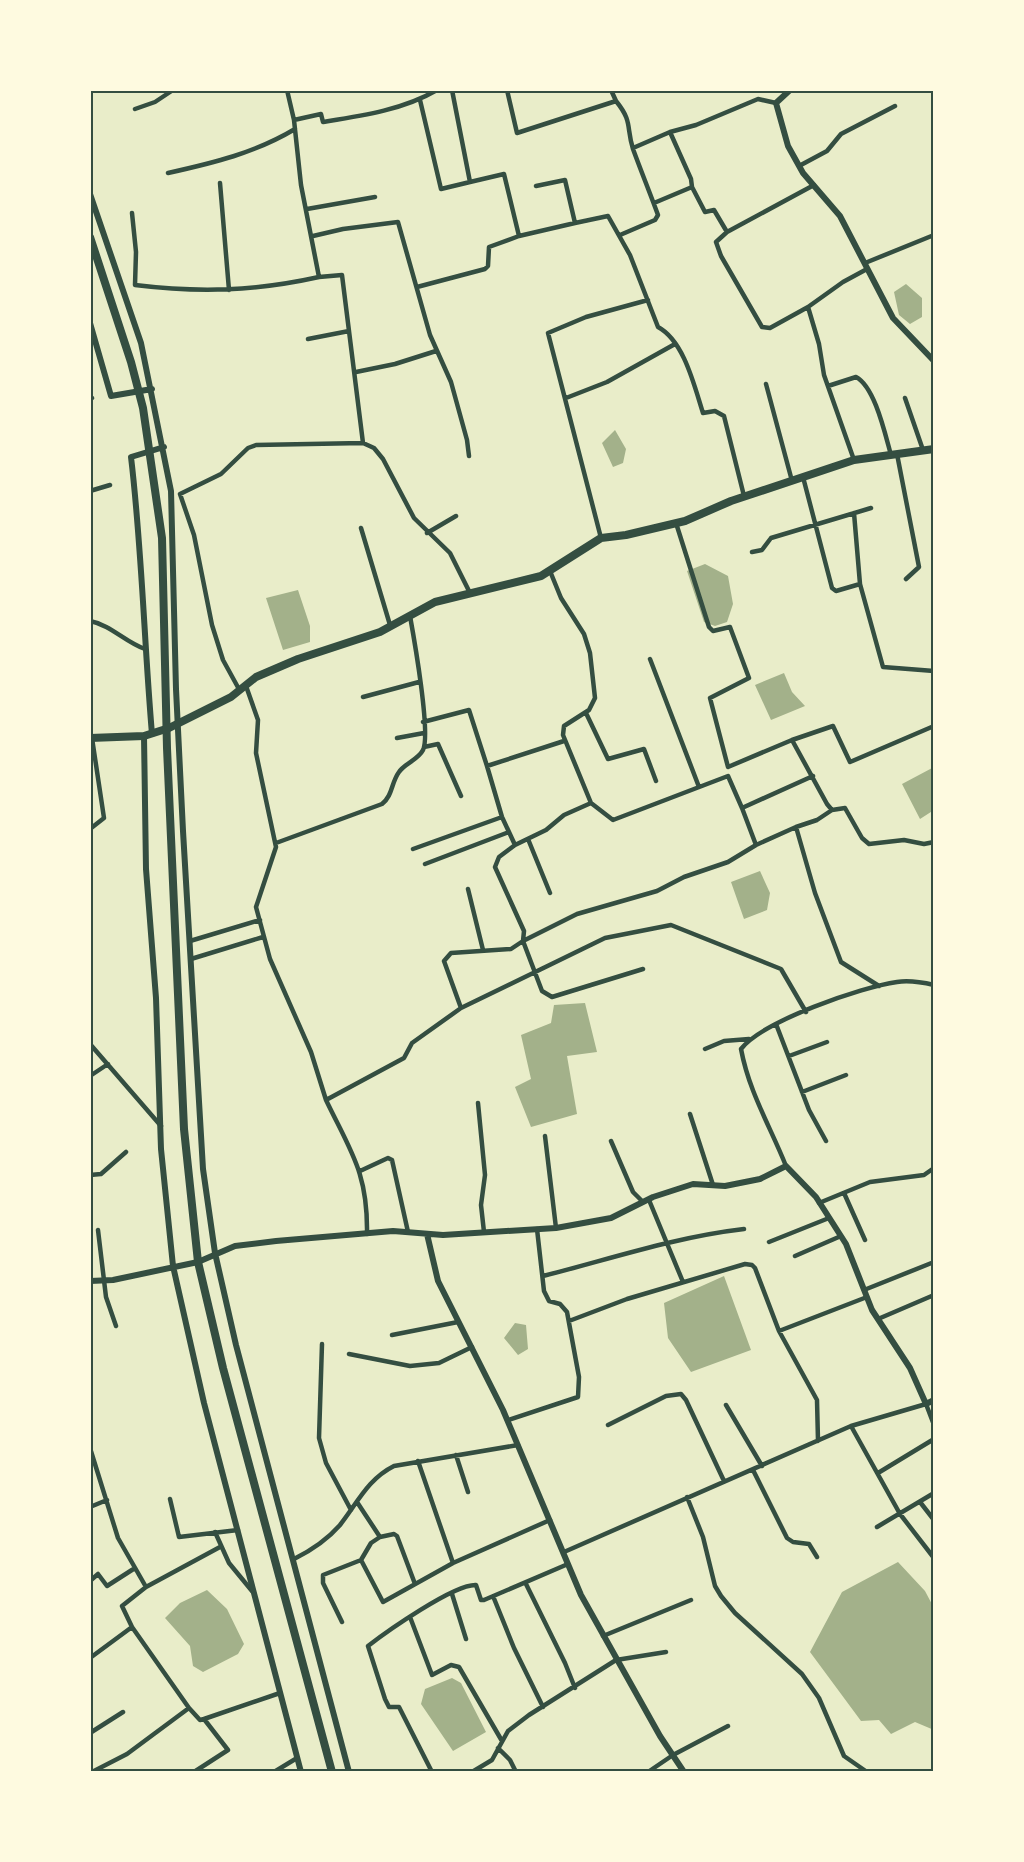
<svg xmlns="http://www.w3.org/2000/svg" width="1024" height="1862" font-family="Jost,sans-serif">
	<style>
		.water { fill: #a3b18a }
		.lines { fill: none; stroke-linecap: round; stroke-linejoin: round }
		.minor { stroke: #344e41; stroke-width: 4.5 }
		.tertiary { stroke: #344e41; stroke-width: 6 }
		.primary { stroke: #344e41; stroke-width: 8 }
		.trunk { stroke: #344e41; stroke-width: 8 }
		.neatline { fill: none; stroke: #344e41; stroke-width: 2 }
	</style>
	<rect width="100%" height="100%" fill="#e9edc9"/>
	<!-- water -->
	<path class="water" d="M906,284L922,298V317L910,324L899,315L894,292Z
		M615,430L626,449L623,463L613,467L602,443Z
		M705,564L728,576L733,604L727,622L715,626L704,622L687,571Z
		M298,590L310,626V642L283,650L266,598Z
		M784,673L792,692L805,706L771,720L755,685Z
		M934,767V810L920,819L902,784Z
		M760,871L770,893L767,910L744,919L731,882Z
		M585,1003L597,1052L567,1056L577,1114L531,1127L515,1087L531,1079L521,1035L551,1023L554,1005Z
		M724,1276L751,1350L691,1372L668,1338L664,1303Z
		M515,1323L526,1325L528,1349L518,1355L504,1338Z
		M898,1562L925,1591L934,1608V1730L915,1722L891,1734L879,1720L861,1721L810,1652L842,1592Z
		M207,1590L227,1609L244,1644L238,1654L203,1672L193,1666L190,1646L165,1618L180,1603Z
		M452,1678L461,1683L486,1732L453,1751L421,1704L425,1689Z"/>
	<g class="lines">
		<!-- minor -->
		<path class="minor" d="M287,90L294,120L301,185L319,277L342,275L363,443L374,448L383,459L414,518L450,553L470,593
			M452,90L470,182L504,174L519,236L575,223
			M507,90L517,133L616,101C633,122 626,127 633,149C641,171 650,193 658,215L655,220L620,235
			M611,90L616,101
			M420,100L441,189L470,182
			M135,109L155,102L173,90
			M294,120L321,114L323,122C361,116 403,110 437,90
			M670,132L696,125L758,99L776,103
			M633,148L670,132L691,179L692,187
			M799,166L827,151L841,134L895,106
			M168,173C213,163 255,153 295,129
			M220,183L229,290
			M536,186L565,180L575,223L608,216L630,255L658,327C684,341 694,385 703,413L715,411L724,416L744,496
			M654,203L692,187L705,212L714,210L727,232
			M307,209L375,197
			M132,213L136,252L135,285C200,293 256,291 319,277
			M313,236L343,229L398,222L430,335L451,382L467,440L469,456
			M865,263L934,235
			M417,287L485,269L488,266L489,247L519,236
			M808,307L770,328L762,327L721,256L716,242L727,232L814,185
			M308,339L349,331
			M356,372L395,364L436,351
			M766,384L792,481
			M828,386L856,377C875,387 885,434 891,455
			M566,398L607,382L675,344
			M905,398L923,450
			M90,399L92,398
			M897,454L919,567L906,579
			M854,460L824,375L819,344L808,307L843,282L867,269
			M803,477L832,588L836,591L860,584
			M90,491L110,485
			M854,513L860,584L883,667L934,671
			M676,523L709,627L713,631L730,627L749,678L710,698L728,767L792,740L827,804L832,810L845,808L862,838L869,844L904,840L924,844L934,842
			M361,528L390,625
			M427,533L456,516
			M601,538L548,333L586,317L648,300
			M752,552L762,550L771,538L871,508
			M550,571L561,598L584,634L590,653L595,698L589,710L564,726L563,735L591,803
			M90,621C111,625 125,642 145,649
			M650,659L699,787
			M246,686L258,720L256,753L276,847L256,907L270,959L311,1052L326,1100
			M240,691L223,660L212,625L194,535L180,494L221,474L248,448L256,445L363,443
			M363,697L419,682
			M586,713L608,759L644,749L656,781
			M423,722L469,710L487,766
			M397,738L424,733
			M792,740L833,726L850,762L934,726
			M424,747L438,744L461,796
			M742,808L756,845L796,827L815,893L841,962L879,986
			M796,827L817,820L832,810
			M90,829L104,818L92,738
			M528,839L550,893
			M276,843L382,804C393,795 391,783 399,772C405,763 418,760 423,750C431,734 414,638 410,616
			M515,845L502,817L487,766L564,741
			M413,849L502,817
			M425,864L509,832
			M468,889L483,950
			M190,941L260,920
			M191,959L263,937
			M643,969L552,997L542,991L523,941L577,914L657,891L684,877L728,862L756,845
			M461,1008L605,938L671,925L781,969L806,1012
			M776,1024L809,1110L826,1141
			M90,1044L161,1126
			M705,1049L724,1041L749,1039
			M789,1056L827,1042
			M90,1076L108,1064
			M802,1092L846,1075
			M478,1103L485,1175L481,1205L484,1232
			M690,1114L713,1185
			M545,1136L556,1228
			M611,1141L633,1192L643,1202
			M90,1162V1164
			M786,1166C770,1126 749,1092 741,1049C763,1021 861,987 897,982C910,980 921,982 934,985
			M360,1171L388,1158L392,1160L408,1232
			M90,1175L101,1174L126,1152
			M844,1193L865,1240
			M649,1200L683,1282
			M819,1203L870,1182L924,1175L934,1168
			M98,1230L106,1297L116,1326
			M367,1234C368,1173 351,1152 326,1100L404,1058L412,1043L461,1008L444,961L451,953L511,949L523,941L524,931L495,867L499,857L515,845L546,830L564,815L591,803L613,820L728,776L742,808L813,776
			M769,1242L829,1218
			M795,1256L841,1236
			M543,1276C610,1259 675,1237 744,1229
			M864,1290L934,1262
			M878,1319L934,1295
			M569,1321L627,1299L745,1264L752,1265L755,1268L779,1331L867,1297
			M779,1331L817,1400L818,1441
			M392,1335L458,1322
			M322,1344L319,1438L326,1463L351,1510
			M349,1354L410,1366L439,1363L472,1347
			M726,1405L762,1466
			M508,1420L578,1397L579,1377L567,1312L560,1304L549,1301L544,1291L537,1229
			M608,1425L666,1396L681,1394L686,1400L724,1481
			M851,1426L900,1514L934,1558
			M90,1448L118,1538L146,1587L122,1606L132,1627L90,1658
			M456,1455L468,1492
			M418,1461L453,1563
			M753,1470L787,1538L793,1542L809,1544L817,1557
			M878,1473L934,1439
			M687,1497L703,1537L715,1586L721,1596L735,1613L802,1674L819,1698L844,1756L867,1772
			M170,1499L179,1537L238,1530
			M357,1502L380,1537L371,1543L361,1560L383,1602L453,1563L550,1520
			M920,1502L934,1520
			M90,1507L107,1500
			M877,1527L934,1493
			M215,1532L229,1563L252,1591
			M380,1537L394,1534L397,1536L415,1584
			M564,1552L851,1426L926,1404L934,1425
			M294,1559C312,1550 327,1540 340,1525C358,1502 368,1479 394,1466L518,1445
			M90,1581L98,1574L107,1586L135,1568
			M526,1584L565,1663L575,1688
			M146,1587L220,1547
			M452,1594L466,1639
			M493,1596L514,1648L543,1707
			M410,1617L432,1675L451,1665L459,1667L502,1741
			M342,1622L323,1583V1575L361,1560
			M132,1627L189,1708
			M603,1636L691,1600
			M90,1733L123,1712
			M498,1748L510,1760L516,1772
			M92,1772L127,1754L189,1708L200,1720L204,1719
			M194,1772L228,1750L204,1719L280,1693
			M274,1772L297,1758
			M432,1772L399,1707H389L385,1699L368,1646C386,1632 454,1584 476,1585L481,1600H484L568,1564
			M472,1772L492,1760L508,1731L529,1715L616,1660L666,1652
			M648,1772L673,1755L728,1726"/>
		<!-- tertiary -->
		<path class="tertiary" d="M790,90L776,103L788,146L803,173L840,216L893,318L934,361
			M90,194L141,343L171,491L176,689L183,831L203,1169L215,1253L236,1345L349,1772
			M90,323L111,396L152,389
			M152,734C144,641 142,549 131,457L164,447
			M144,736L146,869L156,998L161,1149L173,1266L204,1403L301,1772
			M934,985V997
			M427,1234L438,1281L503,1410L581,1595L660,1736L684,1772
			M90,1281L113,1280L198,1262L235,1246L276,1241L393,1231L443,1235L556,1228L611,1218L653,1197L693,1184L725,1186L760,1179L786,1166L816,1197L846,1244L872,1310L910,1368L926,1404L934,1400"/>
		<!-- primary -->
		<path class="primary" d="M90,738L144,736L169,728L231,697L256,677L298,659L380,632L435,602L541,576L601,538L626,535L685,521L731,501L854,460L934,449"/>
		<!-- trunk -->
		<path class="trunk" d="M90,237L131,362L143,408L162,538L167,748L184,1129L198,1262L223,1368L332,1772"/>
	</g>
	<!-- border -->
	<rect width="1024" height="1862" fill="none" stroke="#fefae0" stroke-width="183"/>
	<rect x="92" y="92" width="840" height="1678" class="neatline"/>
</svg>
